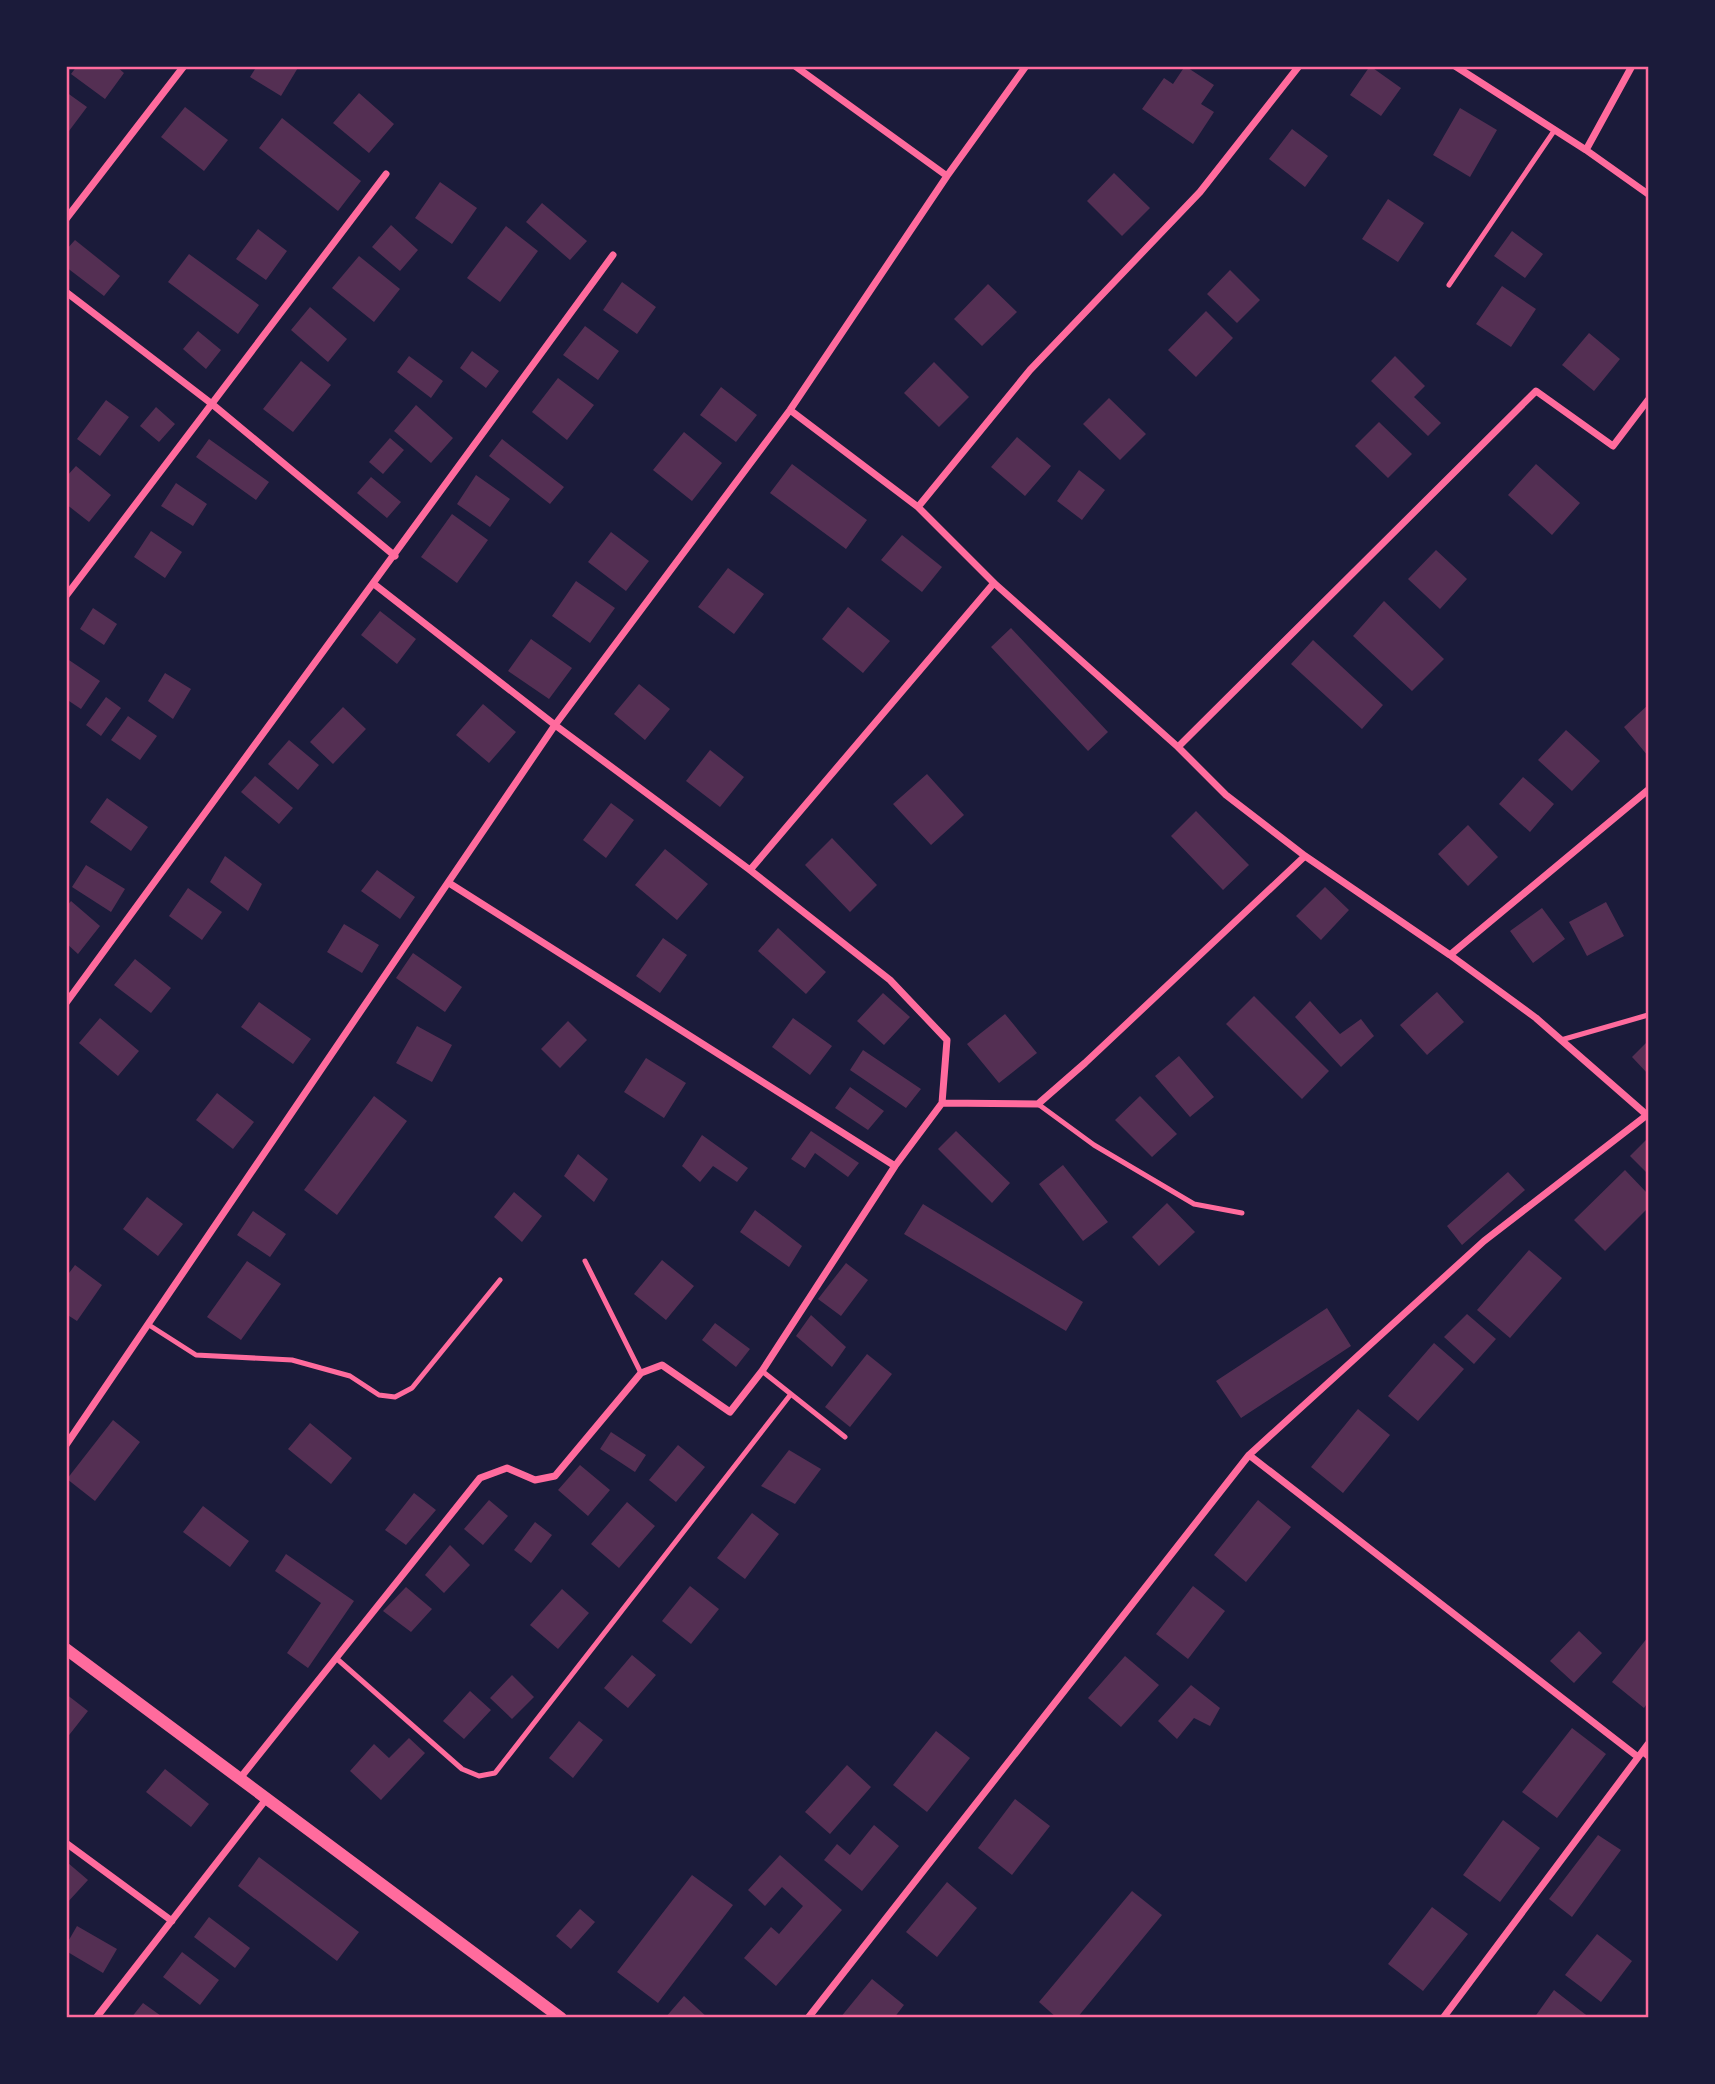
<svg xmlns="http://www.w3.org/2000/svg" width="1715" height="2084" font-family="'PT Sans',sans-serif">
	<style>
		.building { fill: #542f53 }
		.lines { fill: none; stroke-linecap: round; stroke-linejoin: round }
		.service { stroke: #ff6b9d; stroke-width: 5 }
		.minor { stroke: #ff6b9d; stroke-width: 7 }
		.tertiary { stroke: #ff6b9d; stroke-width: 12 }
		.neatline { fill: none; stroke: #ff6b9d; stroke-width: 2.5 }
	</style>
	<rect width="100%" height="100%" fill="#1b1b3a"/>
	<!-- building -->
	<path class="building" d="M77,66H116L124,73L105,99L71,74Z
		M257,66H299L281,96L250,77Z
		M1185,66L1214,85L1201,104L1214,112L1193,144L1142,109L1164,78L1173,84Z
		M1370,66L1401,88L1381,116L1350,95Z
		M66,92L87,107L66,135Z
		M359,93L394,124L369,153L333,123Z
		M185,107L228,140L204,171L161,137Z
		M1460,108L1497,130L1470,177L1433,155Z
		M282,118L361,181L338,211L259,148Z
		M1292,129L1328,156L1305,187L1269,159Z
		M1114,173L1150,208L1122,236L1087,201Z
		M440,182L477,208L452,244L415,218Z
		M1388,199L1424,223L1398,262L1362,239Z
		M542,203L587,241L570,260L526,222Z
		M391,225L418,250L400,271L372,247Z
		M506,226L538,251L500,302L467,278Z
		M258,229L287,251L266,280L236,259Z
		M1512,231L1543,254L1525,278L1494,256Z
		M75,240L120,276L104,296L66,267V250Z
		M189,254L259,305L238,334L168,282Z
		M359,256L400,289L374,322L332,288Z
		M1230,270L1260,300L1237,323L1207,294Z
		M622,282L656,307L637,334L603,310Z
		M988,284L1017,312L982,346L954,319Z
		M1502,286L1536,309L1511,347L1476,324Z
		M310,307L347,339L328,362L291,330Z
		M1206,311L1233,338L1196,377L1168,350Z
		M585,326L619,351L598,380L563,355Z
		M198,331L221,350L206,369L183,349Z
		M1589,333L1620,359L1594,391L1562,365Z
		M472,351L499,371L486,388L460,368Z
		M409,356L443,381L431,398L397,372Z
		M1395,356L1425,386L1414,397L1441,423L1428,436L1371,381Z
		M301,361L331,385L293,432L263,409Z
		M934,362L969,397L939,427L904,393Z
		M558,378L594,405L567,440L532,412Z
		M721,387L757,415L736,442L700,415Z
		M1109,398L1146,434L1120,460L1083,424Z
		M106,400L129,417L100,456L77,439Z
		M416,405L453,438L431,463L394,431Z
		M156,407L175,424L159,442L140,426Z
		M1379,422L1412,454L1388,478L1355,446Z
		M684,432L722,463L692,501L653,470Z
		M1017,437L1051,466L1025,496L991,467Z
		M390,438L404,450L383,474L369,462Z
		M209,439L269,482L256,500L196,457Z
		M502,439L564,487L550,504L489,456Z
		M792,464L867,520L846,549L770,493Z
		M1536,464L1580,503L1552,535L1508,495Z
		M76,466L111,495L89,522L66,504V477Z
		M1079,470L1105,490L1082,520L1057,501Z
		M476,475L510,499L490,527L457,504Z
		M371,477L401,502L387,518L357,493Z
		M176,483L207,504L193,526L161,506Z
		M452,514L488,540L457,583L421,557Z
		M151,531L182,552L165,578L134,557Z
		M611,532L649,561L626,591L588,562Z
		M902,535L942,567L922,592L881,560Z
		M1436,550L1467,579L1440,609L1408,579Z
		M728,568L764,594L734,634L698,607Z
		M576,581L615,608L590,643L552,616Z
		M1384,601L1444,659L1412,691L1353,636Z
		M848,607L890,641L863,673L822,639Z
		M93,608L117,624L104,645L80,629Z
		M380,611L416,639L397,664L361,635Z
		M1011,628L1108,732L1088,751L991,647Z
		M531,639L572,668L549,699L508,671Z
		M1313,640L1383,705L1362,729L1291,664Z
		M66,658L100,681L81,709L66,699Z
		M165,673L191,689L173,719L148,701Z
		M639,684L670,709L645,740L614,714Z
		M106,697L121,708L101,736L86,725Z
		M483,704L516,732L489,763L456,735Z
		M1648,705V756L1624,727Z
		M343,707L366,729L333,764L310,742Z
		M128,716L157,736L140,760L111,740Z
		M1566,730L1600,761L1572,791L1538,760Z
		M289,740L319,765L298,790L268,764Z
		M710,750L744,777L720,807L686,781Z
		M927,774L964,815L931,845L893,804Z
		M255,776L293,808L279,824L241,792Z
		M1523,777L1554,804L1530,832L1499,804Z
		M107,798L148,827L131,851L90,822Z
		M611,803L634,820L606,858L583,840Z
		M1196,811L1249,865L1223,890L1171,836Z
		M1468,825L1498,857L1468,886L1438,854Z
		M832,838L877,885L850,912L805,865Z
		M665,849L708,884L677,920L635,885Z
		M225,856L262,884L248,911L210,882Z
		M86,865L125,889L111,912L72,887Z
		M377,870L415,897L400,919L361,891Z
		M1325,887L1349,910L1321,940L1296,916Z
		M188,888L222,912L202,940L169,916Z
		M71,901L100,926L78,954L66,943V907Z
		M1606,902L1624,936L1587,956L1569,922Z
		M1542,908L1565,939L1533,963L1510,931Z
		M344,924L379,945L362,973L327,952Z
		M778,928L826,972L806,994L758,951Z
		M663,938L687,955L660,993L636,976Z
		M413,953L462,987L445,1012L396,978Z
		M135,959L171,988L151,1013L114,985Z
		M1437,992L1464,1022L1427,1055L1400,1025Z
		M883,993L910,1017L884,1045L857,1021Z
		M1254,996L1329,1071L1302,1099L1226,1024Z
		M1310,1001L1340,1034L1361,1019L1374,1036L1341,1067L1295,1017Z
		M259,1002L311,1039L293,1064L241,1027Z
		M1005,1014L1037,1053L999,1083L967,1044Z
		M100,1018L139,1051L118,1076L79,1043Z
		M793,1018L832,1046L810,1075L772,1047Z
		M568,1021L587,1040L560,1068L541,1049Z
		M417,1026L452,1045L432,1082L396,1063Z
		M1648,1041V1074L1632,1057Z
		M863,1050L921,1089L906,1108L850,1070Z
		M1179,1056L1214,1097L1190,1117L1155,1076Z
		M646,1058L686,1083L664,1118L624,1092Z
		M850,1087L884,1111L868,1130L835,1108Z
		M217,1093L254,1122L233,1149L196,1120Z
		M374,1096L407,1121L337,1215L304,1190Z
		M1140,1096L1177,1134L1152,1157L1115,1120Z
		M811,1131L859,1163L848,1177L815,1153L805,1168L791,1159Z
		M956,1131L1010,1183L992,1203L938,1149Z
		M702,1135L748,1168L737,1182L713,1166L700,1182L682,1166Z
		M1648,1138V1174L1630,1156Z
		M578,1154L608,1179L594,1202L564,1176Z
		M1063,1165L1108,1222L1083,1241L1039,1184Z
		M1625,1170L1648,1194V1208L1605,1251L1574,1220Z
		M1508,1172L1525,1190L1462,1245L1447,1226Z
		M514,1192L542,1216L522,1242L494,1217Z
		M147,1197L183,1224L158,1256L123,1229Z
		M1167,1203L1195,1232L1159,1266L1132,1237Z
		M923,1204L1083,1302L1066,1331L904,1234Z
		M755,1210L802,1246L789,1267L740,1232Z
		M253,1211L286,1234L270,1257L237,1235Z
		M1529,1250L1562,1278L1510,1338L1477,1310Z
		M662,1260L694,1286L666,1320L634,1294Z
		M247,1261L281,1284L241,1340L207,1317Z
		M846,1263L868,1280L841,1316L818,1299Z
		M75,1265L102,1285L77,1321L66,1314V1277Z
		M1327,1308L1351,1346L1241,1418L1216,1381Z
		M1467,1314L1496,1339L1474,1364L1444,1337Z
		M811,1315L846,1347L832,1367L796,1336Z
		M715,1323L750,1349L736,1367L702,1340Z
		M1434,1343L1464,1369L1418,1421L1388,1396Z
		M867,1354L892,1374L850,1427L825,1407Z
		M1358,1409L1390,1435L1343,1493L1311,1467Z
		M113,1420L140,1442L95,1501L67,1479Z
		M310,1423L352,1458L331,1484L288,1449Z
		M611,1432L646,1455L635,1472L600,1449Z
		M678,1445L705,1467L676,1502L649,1480Z
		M789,1450L821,1469L795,1504L761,1486Z
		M580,1465L610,1490L588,1516L558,1490Z
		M414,1493L436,1510L406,1545L385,1530Z
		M489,1500L508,1516L483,1545L464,1529Z
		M1258,1500L1291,1527L1246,1582L1214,1555Z
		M627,1502L655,1526L619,1568L591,1544Z
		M203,1506L249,1541L230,1567L183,1532Z
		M752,1513L779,1534L745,1579L717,1558Z
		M535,1522L552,1535L531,1563L514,1550Z
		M450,1545L470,1565L444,1593L425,1575Z
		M286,1554L354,1601L308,1668L287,1653L321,1603L275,1571Z
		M690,1586L719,1609L691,1644L662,1621Z
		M1193,1586L1225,1611L1188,1659L1156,1634Z
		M406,1587L432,1609L411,1632L383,1611Z
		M562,1589L589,1613L558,1649L530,1625Z
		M1579,1631L1602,1653L1574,1683L1550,1661Z
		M1648,1637V1702L1644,1708L1612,1682Z
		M632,1655L656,1675L628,1708L604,1688Z
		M1125,1656L1159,1685L1121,1727L1088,1698Z
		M512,1675L534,1697L512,1719L490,1698Z
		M1191,1685L1220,1708L1210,1726L1194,1718L1177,1739L1158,1721Z
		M470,1691L491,1710L464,1739L443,1721Z
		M66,1694L88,1711L66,1739Z
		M579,1721L603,1740L573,1778L549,1758Z
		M1572,1728L1606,1754L1557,1818L1522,1792Z
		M936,1731L970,1758L927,1812L893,1785Z
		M409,1738L425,1753L381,1800L350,1771L374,1744L389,1758Z
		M847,1765L871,1787L830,1834L805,1812Z
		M165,1769L209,1804L191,1827L146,1792Z
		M1015,1799L1050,1826L1012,1875L978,1848Z
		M1503,1820L1540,1848L1500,1902L1463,1875Z
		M874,1825L899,1846L862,1891L824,1860L837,1844L850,1855Z
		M1598,1835L1621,1850L1572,1917L1549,1899Z
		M780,1855L842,1910L776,1986L744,1958L771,1927L779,1934L803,1906L782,1887L765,1906L748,1890Z
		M259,1857L359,1932L337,1961L238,1886Z
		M68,1863L88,1880L66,1904V1864Z
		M692,1875L733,1905L658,2003L617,1972Z
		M947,1882L977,1908L937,1957L906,1932Z
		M1132,1891L1162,1915L1077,2018H1057L1039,2002Z
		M1432,1907L1468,1934L1423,1991L1388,1964Z
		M580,1909L595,1922L571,1949L556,1936Z
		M209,1917L250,1948L235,1968L194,1937Z
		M77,1926L117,1949L103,1973L66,1951V1945Z
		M1597,1934L1632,1961L1601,2002L1565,1975Z
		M182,1952L219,1980L200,2005L163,1977Z
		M872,1979L904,2005L894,2018H840Z
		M1554,1990L1590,2018H1534Z
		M684,1996L708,2018H665Z
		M143,2003L164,2018H131Z"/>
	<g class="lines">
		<!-- service -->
		<path class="service" d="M1449,285L1554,131
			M1561,1040L1648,1015
			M1038,1104L1094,1145L1194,1204L1242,1213
			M585,1261L641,1373
			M149,1325L196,1355L292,1360L350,1376L379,1395L395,1397L412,1388L500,1280
			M762,1371L845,1437
			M336,1658L462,1769L479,1776L495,1773L791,1394
			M1642,1752L1648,1757"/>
		<!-- minor -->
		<path class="minor" d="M795,66L947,176
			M1455,66L1586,150L1648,194
			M1586,150L1632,66
			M66,219L184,66
			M66,292L212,404L395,556
			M790,410L918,507L994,583L1178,747L1226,795L1305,856L1450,955L1536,1018L1648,1116
			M918,507L1030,370L1200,192L1299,66
			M374,584L555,725L750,870L890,980L947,1040L942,1103
			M66,596L386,174
			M1178,747L1536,391L1613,446L1648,400
			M750,870L994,583
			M449,883L895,1166
			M1450,955L1648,790
			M66,1003L613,255
			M66,1445L555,725L790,410L947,176L1026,66
			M1249,1455L1638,1757
			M241,1777L480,1478L507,1468L535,1480L555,1476L641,1373L662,1365L730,1412L762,1371L895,1166L942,1103L1038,1104L1085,1063L1305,856
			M66,1843L172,1921
			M96,2018L267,1798
			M808,2018L1249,1455L1484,1241L1647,1115
			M1443,2018L1648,1744"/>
		<!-- tertiary -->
		<path class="tertiary" d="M66,1649L561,2018"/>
	</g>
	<!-- border -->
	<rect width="1715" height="2084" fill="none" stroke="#1b1b3a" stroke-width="136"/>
	<rect x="68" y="68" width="1579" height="1948" class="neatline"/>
</svg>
